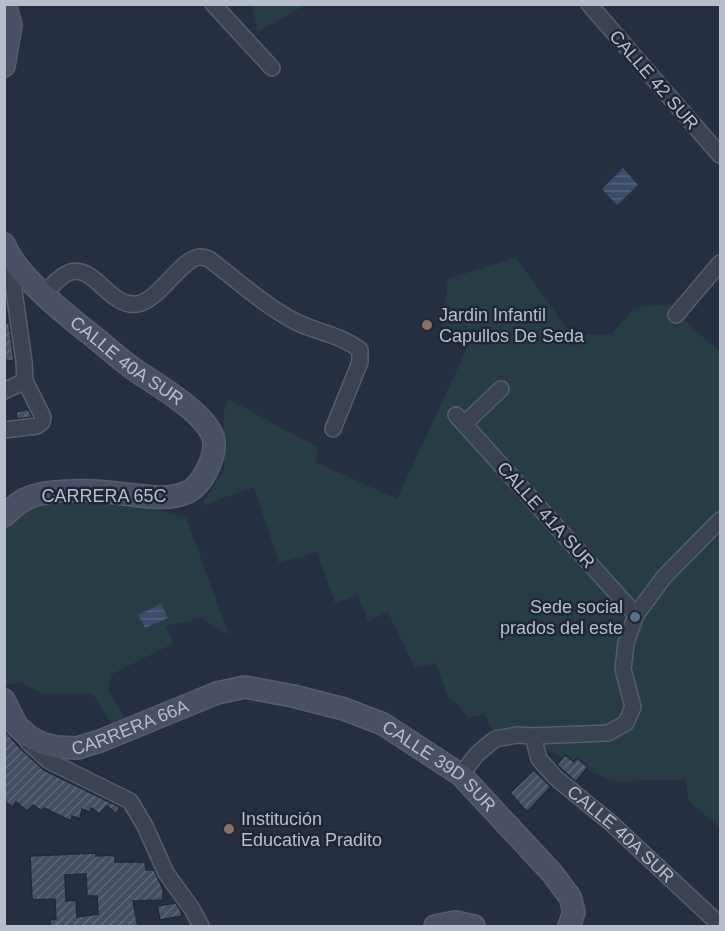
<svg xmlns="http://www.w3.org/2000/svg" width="725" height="931" font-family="Arial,sans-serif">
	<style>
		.grass { fill: #283d43 }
		.water { fill: url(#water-rules) }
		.building { fill: url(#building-hatch); stroke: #212939; stroke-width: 1.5; fill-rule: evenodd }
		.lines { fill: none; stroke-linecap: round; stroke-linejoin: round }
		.street-casing { stroke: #565d6c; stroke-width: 18 }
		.secondary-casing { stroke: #565d6c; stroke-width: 24 }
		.street { stroke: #3b4252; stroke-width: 15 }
		.secondary { stroke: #495065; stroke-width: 21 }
		.education-dot { fill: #8d6e63; stroke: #1f2737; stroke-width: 2 }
		.service-dot { fill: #5c6f8a; stroke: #1f2737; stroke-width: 2 }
		.labels { text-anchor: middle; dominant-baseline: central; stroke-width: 5; stroke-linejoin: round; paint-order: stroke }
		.street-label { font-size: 18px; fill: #b8bdcc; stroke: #1f2737 }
		.poi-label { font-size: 18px; fill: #b8bdcc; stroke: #1f2737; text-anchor: start }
	</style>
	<defs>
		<pattern id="water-rules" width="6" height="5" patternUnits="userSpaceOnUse" patternTransform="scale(1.5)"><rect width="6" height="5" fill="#3c4b6b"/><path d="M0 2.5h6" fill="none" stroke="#56637f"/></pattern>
		<pattern id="building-hatch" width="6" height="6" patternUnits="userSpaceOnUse" patternTransform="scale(1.5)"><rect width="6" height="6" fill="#454f64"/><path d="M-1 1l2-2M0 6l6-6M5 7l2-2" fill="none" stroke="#5e6679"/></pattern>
	</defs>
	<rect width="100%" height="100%" fill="#262f42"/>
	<!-- grass -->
	<path class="grass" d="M253,4H305V5L257,32Z
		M515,257L571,334L611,335L634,308L670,304L689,325L720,352V828L689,801L685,780L612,781L504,730L494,732L484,714L468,718L457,704L448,697L436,663L415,668L388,612L368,621L358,595L335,603L317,552L279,563L254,487L201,506L224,470V413L228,399L319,448L315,462L397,499L470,342L442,329L448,279Z
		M61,496L118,500L186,518L229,635L201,618L165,626L174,643L112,674L108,690L128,724L115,730L92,693L43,694L20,682L6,685L4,531L19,509Z"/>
	<!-- water -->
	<path class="water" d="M623,168L638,185L617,205L602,189Z
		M161,604L168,618L145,628L138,615Z"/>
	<!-- building -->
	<path class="building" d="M4,323H9L14,361L4,360Z
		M28,409L32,417L17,419L16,412Z
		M4,730L21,749L44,770L120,807L116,813L107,806L99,814L92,808L89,812L82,809L80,819L72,816L71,821L44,808L42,811L33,805L27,811L16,802L13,807L4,801Z
		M565,755L574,762L577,758L588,767L576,782L557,765Z
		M534,770L551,787L527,812L510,793Z
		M96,853V856L115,855V862H145L146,870H154L163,889V900L133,901L138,927H50V920L56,919L55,899L32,900L30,856ZM86,874L87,896H97L98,914L77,917L76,900L66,901L65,875Z
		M176,903L181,911L182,916L160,920L157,906Z"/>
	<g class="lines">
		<defs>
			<g id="street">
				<path d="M213,4L272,68"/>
				<path d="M589,4L720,155"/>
				<path d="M43,294C50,288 60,276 68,273C94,262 109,308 137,304C159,301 181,258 200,257C203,257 206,258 209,259C237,280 265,306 296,322C317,332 341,335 360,350V362L333,429"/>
				<path d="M676,315L720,263"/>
				<path d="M4,391L25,381"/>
				<path d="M456,415L636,615"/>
				<path d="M464,424L501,389"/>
				<path d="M4,430L37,426L42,422L43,417L25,381L24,362L9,255"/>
				<path id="s1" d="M533,736L539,759L556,778L611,823L720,925"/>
				<path d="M28,742L49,761L130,801L145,826L166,873L192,909L201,926"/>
				<path d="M461,775L477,754L495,739L517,735L533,736L608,733L626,723L633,707L623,669L626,643L636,615L664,577L720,520"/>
			</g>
			<g id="secondary">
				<path d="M4,66L11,25L5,4"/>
				<path id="s2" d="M4,244C18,278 70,318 99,341C112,352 124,363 138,372C160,387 204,412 213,437C218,454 203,484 188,492C166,502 139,495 116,493C93,490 51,489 30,497C19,501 13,508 4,516"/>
				<path id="s3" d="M4,700L17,726L28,736L41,743L56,747L77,748L100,741L217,693L245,687L293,696L344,709L383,724L461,775L552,873L570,897L574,912L569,926"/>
				<path d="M435,926L455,922L474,926"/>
			</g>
		</defs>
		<!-- street casing -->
		<use href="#street" class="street-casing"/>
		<!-- secondary casing -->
		<use href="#secondary" class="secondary-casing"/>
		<!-- street -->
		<use href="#street" class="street"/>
		<!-- secondary -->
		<use href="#secondary" class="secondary"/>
	</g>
	<!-- markers -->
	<g class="education-dot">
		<circle cx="427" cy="325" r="6"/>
		<circle cx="229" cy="829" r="6"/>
	</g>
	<circle class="service-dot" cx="635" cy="617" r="6"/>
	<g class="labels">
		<!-- street labels -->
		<g class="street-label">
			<text transform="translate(654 80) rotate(49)">CALLE 42 SUR</text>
			<text stroke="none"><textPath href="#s2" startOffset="171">CALLE 40A SUR</textPath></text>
			<text x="104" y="496">CARRERA 65C</text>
			<text transform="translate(546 515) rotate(48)">CALLE 41A SUR</text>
			<text stroke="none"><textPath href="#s3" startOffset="152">CARRERA 66A</textPath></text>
			<text stroke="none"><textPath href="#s3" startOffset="488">CALLE 39D SUR</textPath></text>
			<text stroke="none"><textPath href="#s1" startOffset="135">CALLE 40A SUR</textPath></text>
		</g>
		<!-- poi labels -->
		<g class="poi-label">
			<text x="439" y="315">Jardin Infantil<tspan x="439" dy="21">Capullos De Seda</tspan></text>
			<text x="623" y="607" text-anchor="end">Sede social<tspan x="623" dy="21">prados del este</tspan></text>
			<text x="241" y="819">Institución<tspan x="241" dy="21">Educativa Pradito</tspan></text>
		</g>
	</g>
	<!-- border -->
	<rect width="725" height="931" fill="none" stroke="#b8bdcc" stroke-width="12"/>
</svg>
